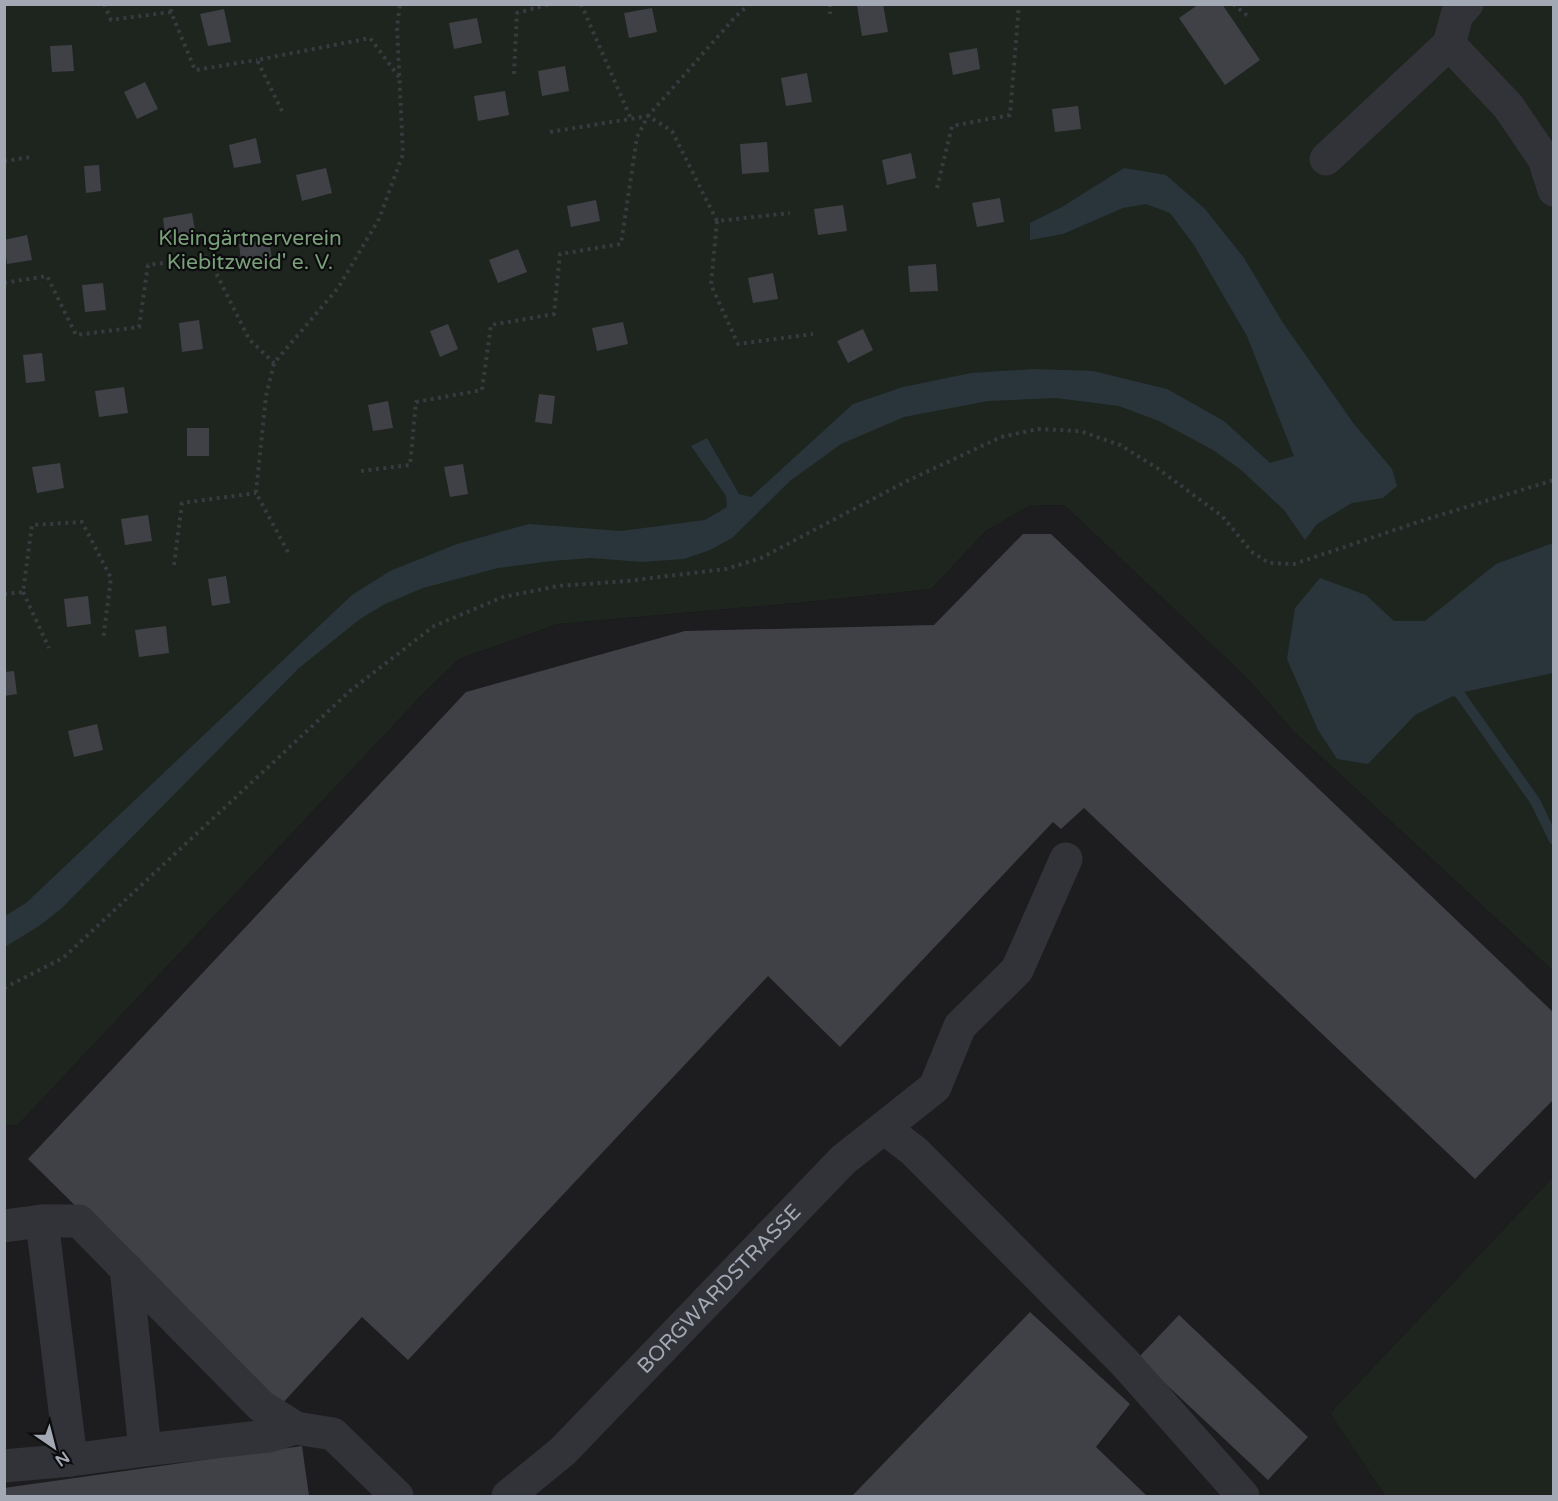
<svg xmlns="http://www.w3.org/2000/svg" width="1558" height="1501" font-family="'Varela Round',sans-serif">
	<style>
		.built { fill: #1d1d20 }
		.green { fill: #1d251e }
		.water { fill: #2a353b }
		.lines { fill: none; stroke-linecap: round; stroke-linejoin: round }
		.stream { stroke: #2a353b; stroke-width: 10 }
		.building { fill: #404146 }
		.path { stroke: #383a3f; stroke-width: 4; stroke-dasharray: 3 4.5; stroke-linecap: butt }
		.minor { stroke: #323338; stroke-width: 33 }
		.labels { text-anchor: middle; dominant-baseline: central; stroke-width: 4.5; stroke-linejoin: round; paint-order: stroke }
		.park-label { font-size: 21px; fill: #79a078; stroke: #0c0c0e }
		.street-label { font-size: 21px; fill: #a2a9b4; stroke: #0c0c0e }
	</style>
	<rect width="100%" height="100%" fill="#111113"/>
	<!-- built -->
	<path class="built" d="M1064,505L1248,679L1293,731L1553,971V1177L1330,1413L1385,1496H5V1126L18,1125L422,695L459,659L558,624L807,602L931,589L986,531L1029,506Z"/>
	<!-- green -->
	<path class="green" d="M5,5H1553V971L1293,731L1248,679L1064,505L1029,506L986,531L931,589L807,602L558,624L459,659L422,695L18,1125L5,1126Z
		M1553,1177V1496H1385L1330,1413Z"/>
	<!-- water -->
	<path class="water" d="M1124,168L1166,175L1205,209L1244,258L1283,323L1354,424L1392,469L1397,486L1383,498L1352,503L1317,524L1305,540L1284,510L1240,469L1213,450L1159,421L1119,406L1056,398L988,401L904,417L841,444L790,481L732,538L710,550L684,559L642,562L591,558L552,561L498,568L423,588L385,604L360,619L299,668L62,908L39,926L5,947V916L26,903L352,595L390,571L457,544L529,524L621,531L705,520L727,507L726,496L691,446L707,438L739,494L751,497L853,404L903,387L971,373L1034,369L1093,371L1167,389L1224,421L1270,463L1294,456L1247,336L1194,245L1170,213L1146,204L1123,208L1063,234L1030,240V223L1062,207Z
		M1553,543V673L1459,693L1415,715L1368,764L1337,759L1318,730L1287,659L1295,608L1320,578L1366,595L1394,621H1425L1496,564Z"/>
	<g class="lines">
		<!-- stream -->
		<path class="stream" d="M1447,688L1459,693L1535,801L1554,840"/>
	</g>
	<!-- building -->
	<path class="building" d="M862,4H883L888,32L862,36L857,5Z
		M1199,4H1222L1260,60L1225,85L1179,18Z
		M652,8L657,32L629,38L624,13Z
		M224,9L231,42L208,46L200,14Z
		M477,18L482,43L454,49L449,23Z
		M72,45L74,71L52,72L50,46Z
		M977,48L980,69L953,75L949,53Z
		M565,66L569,91L542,96L538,71Z
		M807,73L812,102L786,106L781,78Z
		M145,82L158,109L137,119L124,92Z
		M505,91L509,115L478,121L474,96Z
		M1078,106L1081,129L1055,132L1052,109Z
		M256,138L261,163L234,168L229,145Z
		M767,142L769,172L742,174L740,144Z
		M911,153L916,178L887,185L882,160Z
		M99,165L101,191L86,193L84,166Z
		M326,168L332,193L302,201L296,175Z
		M1000,198L1004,222L977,227L972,203Z
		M596,200L600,221L571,227L567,206Z
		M843,205L847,231L818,235L814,209Z
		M192,213L196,236L166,241L163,218Z
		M27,235L32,260L7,264L4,240Z
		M269,240L273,265L242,269L239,244Z
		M518,249L527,272L498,283L489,260Z
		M936,264L938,291L910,292L908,266Z
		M773,273L778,299L753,303L748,278Z
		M103,283L106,310L85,312L82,285Z
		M199,320L203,349L182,352L179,323Z
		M623,322L628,344L597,351L592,328Z
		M448,324L458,349L440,357L430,331Z
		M863,329L873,350L848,363L837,341Z
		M42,353L45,381L26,383L23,355Z
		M124,387L128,413L99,417L95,391Z
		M539,394L555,396L552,424L535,422Z
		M388,401L393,428L373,431L368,405Z
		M187,428H209V456H187Z
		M60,463L64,488L37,493L32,467Z
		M463,464L468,494L450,497L444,467Z
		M148,515L152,541L125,545L121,519Z
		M1023,534H1051L1554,1013V1099L1475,1179L1084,808L1061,829L1053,822L840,1047L768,976L408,1360L362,1317L279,1407L28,1159L466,692L685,631L934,625Z
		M226,576L230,603L212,606L208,579Z
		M88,596L91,624L67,627L64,599Z
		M166,626L169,653L139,657L135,630Z
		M14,671L17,694L4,696V672Z
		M97,724L103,750L74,757L68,731Z
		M1030,1312L1130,1404L1096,1447L1147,1496H852Z
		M1179,1315L1308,1437L1268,1480L1138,1358Z
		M302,1446L309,1496H4V1488Z"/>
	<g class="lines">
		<!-- path -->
		<path class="path" d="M104,4L111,20L171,12L195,70L257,60
			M581,4L631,119
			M830,4V14
			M1233,4L1249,17
			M171,12L172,4
			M514,74L517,13L550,4
			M282,111L257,60L370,38L399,77
			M550,132L648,116L672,131L717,221L790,213
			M4,161L32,157
			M937,188L952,126L1010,115L1019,4
			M717,221L711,285L738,344L813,334
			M4,283L47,276L76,335L139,327L148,265L208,257L249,339L274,363
			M361,471L410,465L416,402L482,390L491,325L554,314L560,254L621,244L637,137L648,116L736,16L750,4
			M288,552L256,493L266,396L274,363L338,288L379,219L403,154L397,27L400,4
			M174,565L182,503L256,493
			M23,592L49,648
			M4,594L23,592L32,525L82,522L111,578L103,640
			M4,988L63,958L351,690L434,626L503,597L558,586L627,581L726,569L761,558L907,481L1001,437L1038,429L1080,431L1120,445L1157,468L1222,516L1252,552L1269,563L1294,564L1424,520L1554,480"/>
		<!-- minor -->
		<g class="minor">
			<path d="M1467,4L1457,15L1449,44L1508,106L1544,159L1554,190"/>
			<path d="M1326,159L1449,44"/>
			<path d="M884,1128L914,1151L1125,1363L1243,1496"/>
			<path d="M42,1221L71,1460L145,1450L269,1436L296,1428"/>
			<path d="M4,1226L42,1221H79L261,1406L296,1428L333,1434L397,1496"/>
			<path d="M126,1268L145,1450"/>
			<path d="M4,1466L71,1460"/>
			<path id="s1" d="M508,1496L563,1451L843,1160L935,1087L960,1026L1017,970L1066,859"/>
		</g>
	</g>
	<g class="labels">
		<!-- park labels -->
		<g class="park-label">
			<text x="250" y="238">Kleingärtnerverein<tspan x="250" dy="24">Kiebitzweid' e. V.</tspan></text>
		</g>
		<!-- street labels -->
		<g class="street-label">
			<text stroke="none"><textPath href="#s1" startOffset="296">BORGWARDSTRASSE</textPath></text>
		</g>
	</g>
	<!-- border -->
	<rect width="1558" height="1501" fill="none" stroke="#a2a9b4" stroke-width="12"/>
	<!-- north arrow -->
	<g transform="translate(54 1447) rotate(145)" stroke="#0c0c0e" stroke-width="4.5" paint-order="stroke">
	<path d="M0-4.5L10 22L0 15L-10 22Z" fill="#a2a9b4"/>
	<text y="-9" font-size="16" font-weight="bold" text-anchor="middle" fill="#a2a9b4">N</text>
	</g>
</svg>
